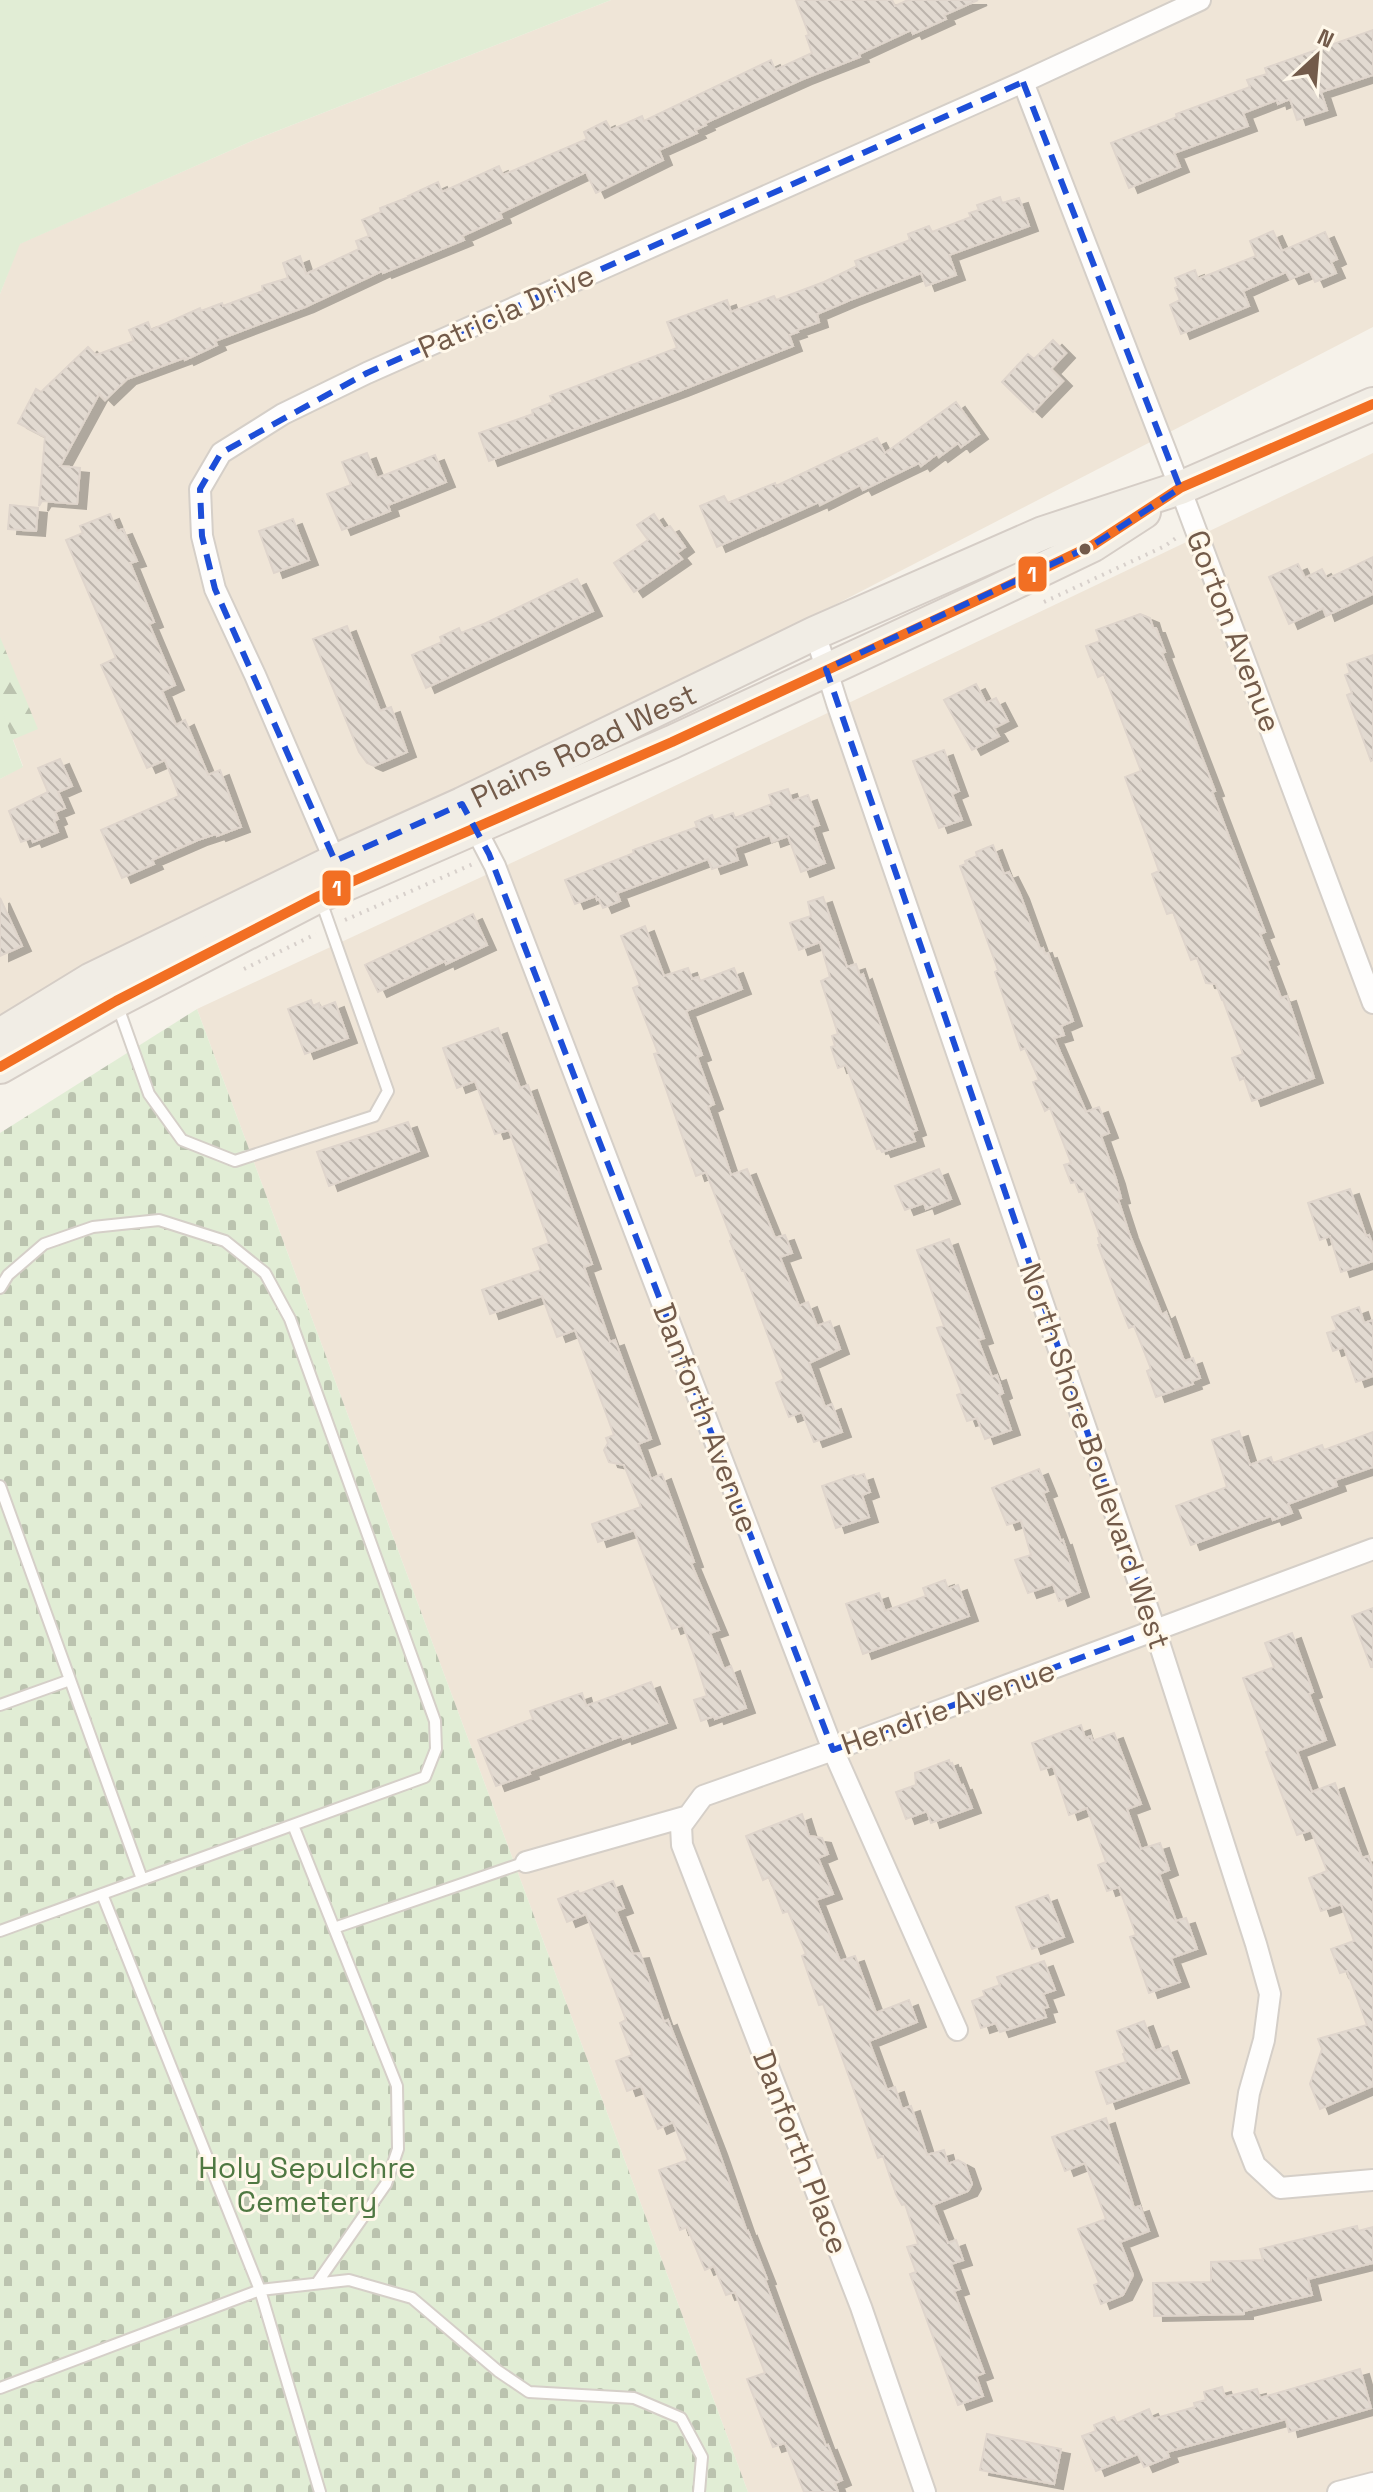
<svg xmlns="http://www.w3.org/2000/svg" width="1373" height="2492" font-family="'Space Grotesk',sans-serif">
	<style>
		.residential { fill: #efe5d7 }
		.forest { fill: url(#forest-firs) }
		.cemetery { fill: url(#cemetery-stones) }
		.green { fill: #e1edd5 }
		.building { fill: url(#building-back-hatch); stroke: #dfd5cc; stroke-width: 2; filter: url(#shadow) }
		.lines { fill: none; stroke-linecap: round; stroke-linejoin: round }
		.lane-casing { stroke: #d5cfc8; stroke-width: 14 }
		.street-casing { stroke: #d5cfc8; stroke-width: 24 }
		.primary-casing { stroke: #d5cdc6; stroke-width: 36 }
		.path { stroke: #d7d0cb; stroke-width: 4; stroke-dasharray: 2 6; stroke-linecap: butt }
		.lane { stroke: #fefdfc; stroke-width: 10 }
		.street { stroke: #fefdfc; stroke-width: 20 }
		.primary { stroke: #f1ede5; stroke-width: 32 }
		.bus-1-casing { stroke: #fff8ea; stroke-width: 16 }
		.bus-1 { stroke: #f26f23; stroke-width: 10 }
		.marked { fill: none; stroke: #1d4ed8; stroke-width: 6; stroke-dasharray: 16 10; stroke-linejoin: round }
		.bus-dot { fill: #735b4a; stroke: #fff8ea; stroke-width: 3 }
		.labels { text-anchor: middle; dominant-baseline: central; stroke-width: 6; stroke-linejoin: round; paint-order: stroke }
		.street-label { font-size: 30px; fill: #735b4a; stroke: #fff8ea }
		.park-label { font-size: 30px; fill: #4f7842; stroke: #fff8ea }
		.line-badge { stroke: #fff8ea; stroke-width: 3 }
		.badge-label { font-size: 22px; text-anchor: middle; font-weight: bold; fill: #fff }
	</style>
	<defs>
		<pattern id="forest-firs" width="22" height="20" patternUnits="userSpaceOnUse" patternTransform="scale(2)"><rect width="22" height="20" fill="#e1edd5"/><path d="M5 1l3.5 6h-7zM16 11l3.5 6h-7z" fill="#bbc3af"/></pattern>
		<pattern id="cemetery-stones" width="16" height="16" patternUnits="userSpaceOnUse" patternTransform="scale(2)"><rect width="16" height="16" fill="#e1edd5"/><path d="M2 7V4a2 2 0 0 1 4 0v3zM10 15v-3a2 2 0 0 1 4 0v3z" fill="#bbc3af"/></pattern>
		<pattern id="building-back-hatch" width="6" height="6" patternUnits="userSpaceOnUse" patternTransform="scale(2)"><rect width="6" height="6" fill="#e2dad1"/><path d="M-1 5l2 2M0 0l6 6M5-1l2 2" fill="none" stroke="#bcb4ac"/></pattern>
		<filter id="shadow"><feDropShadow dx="9" dy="5" stdDeviation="0" flood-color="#0004"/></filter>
	</defs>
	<rect width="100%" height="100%" fill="#f6f2ea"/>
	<!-- residential -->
	<path class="residential" d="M611,0H1373V327L0,1036V779L23,766L0,705V294L19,244L254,140Z
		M1373,453V2492H748L197,1009L576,833Z"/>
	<!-- forest -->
	<path class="forest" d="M0,637L38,729L0,745Z"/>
	<!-- cemetery -->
	<path class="cemetery" d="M197,1009L748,2492H0V1133Z"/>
	<!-- green -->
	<path class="green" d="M0,0H611L254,140L20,244L0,294Z
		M0,705L23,767L0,779Z"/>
	<!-- building -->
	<path class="building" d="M796,0H892L895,6L908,0H978L944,15L946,19L913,34L911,30L859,54L860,57L803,79L705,123L706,125L695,130L697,133L659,150L663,160L596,193L586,172L500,213L502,218L462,236L464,240L383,273L382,271L305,307L215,341L217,345L185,360L184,358L127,379L105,400L99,394L60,466L80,468L77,504L42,501L39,506L45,437L18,423L36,389L41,392L88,347L96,355L134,341L129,330L148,322L151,330L200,308L201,311L222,303L223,306L263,291L262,286L288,278L283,263L300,256L306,274L359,249L356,241L369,236L362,220L381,212L380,208L409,197L408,196L438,182L442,192L499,166L503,175L587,139L584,132L606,121L611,130L642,116L644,121L771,60L775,70L812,53L806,36L809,35Z
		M1373,30V75L1321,92L1327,110L1297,120L1290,99L1278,104L1277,100L1243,113L1248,126L1174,153L1180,167L1129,188L1111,143L1177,117L1176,114L1250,87L1247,80L1267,74L1265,68Z
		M1000,197L1002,203L1019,198L1029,226L949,255L956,275L926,286L921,273L850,300L817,314L819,322L797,330L798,332L789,335L793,346L679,391L489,461L479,433L533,414L532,410L553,402L550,396L677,348L667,322L727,300L731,312L774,296L776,300L824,282L857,266L855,261L910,240L908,234L929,226L932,232L971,217L969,213L979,210L977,205Z
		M1273,231L1282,251L1325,232L1337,259L1331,262L1336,273L1315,282L1310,271L1290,279L1286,272L1243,291L1249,306L1181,334L1170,305L1180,300L1175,288L1178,286L1175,278L1195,270L1198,279L1256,256L1250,241Z
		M1053,340L1066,353L1051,369L1063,381L1033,412L1002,382L1028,354L1034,359Z
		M956,402L979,434L961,447L958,443L939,457L937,454L921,466L919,463L863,490L860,485L820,505L819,502L717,547L700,506L724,496L728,503L775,483L776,486L877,438L885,453Z
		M367,453L377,478L435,455L446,482L388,505L390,511L342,530L327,494L351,485L342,462Z
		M10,505L38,508L36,531L8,529Z
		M110,514L117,531L123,529L137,561L130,563L154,622L149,624L175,685L162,691L176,725L185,720L208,775L220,770L241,827L217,836L216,834L198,840L152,860L154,864L122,878L101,830L179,796L165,760L147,768L101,665L116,658L66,540L83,533L80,526Z
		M654,514L664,529L670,526L685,547L677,553L682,559L634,592L614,563L648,540L637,525Z
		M293,519L309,560L274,573L259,531Z
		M1373,557V594L1326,616L1323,608L1289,624L1269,577L1298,564L1305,578L1322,569L1327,579Z
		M577,579L593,611L426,688L412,655L442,642L440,637L459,628L461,633L486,623Z
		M1140,614L1150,618L1153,628H1156L1165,652L1162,653L1215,791L1212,792L1265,932L1260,934L1270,959L1267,961L1281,998L1287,996L1314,1078L1252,1101L1244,1078L1240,1080L1232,1058L1243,1054L1223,1000H1222L1216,984L1206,983L1197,958L1191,960L1173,912L1167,914L1152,874L1159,871L1125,777L1141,771L1104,674L1098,677L1086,646L1100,641L1096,630Z
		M347,626L380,711L391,707L407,752L374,766L367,763L359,752L313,639Z
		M1373,655V760L1371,761L1347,695L1352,693L1345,675L1350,673L1347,664Z
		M976,684L986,703L996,698L1008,721L994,728L999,736L972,750L944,700Z
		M944,750L959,791L952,794L962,820L939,828L913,761Z
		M60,759L72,786L58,792L65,808L55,812L58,819L54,821L58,832L33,842L31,838L21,842L9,811L48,792L38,768Z
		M788,789L792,801L808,795L819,825L812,827L825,863L801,872L788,836L772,842L770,835L734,848L738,860L712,869L708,859L617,893L620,901L603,908L599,899L597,900L596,896L575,904L565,880L634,853L633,850L697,827L695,822L712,815L714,820L733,813L735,818L772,804L769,795Z
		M993,845L1004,874L1009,872L1020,894L1040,949L1043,948L1045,954L1048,953L1067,1004L1073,1021L1061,1026L1064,1035L1054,1038L1086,1112L1099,1107L1109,1133L1101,1136L1116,1179L1121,1198L1118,1199L1129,1233L1162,1315L1166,1312L1183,1358L1185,1361L1193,1358L1200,1378L1192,1381L1193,1384L1156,1397L1147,1371L1151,1369L1134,1326L1129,1328L1119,1303L1098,1245H1100L1098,1238L1100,1237L1084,1191L1079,1192L1075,1182L1071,1183L1064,1165L1071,1163L1050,1108L1045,1111L1033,1082L1039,1080L1025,1048L1021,1050L995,972L998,970L960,866L966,864L965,861L977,856L976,852Z
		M823,897L847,967L856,964L860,976L863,974L917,1130L912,1132L915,1141L882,1152L880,1148L877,1149L846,1065L838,1068L831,1047L835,1046L832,1036L838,1034L821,981L830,977L820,942L799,950L790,923L811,916L808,902Z
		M0,898L22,946L0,956Z
		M473,914L487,945L446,964L445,961L378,992L365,965Z
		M645,926L664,976L688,968L692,979L698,977L700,981L734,968L742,989L686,1011L702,1055L697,1057L714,1104L708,1107L731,1175L747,1169L775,1238L785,1235L792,1253L780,1257L799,1306L808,1302L817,1326L830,1321L840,1349L809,1363L825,1407L832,1404L842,1432L814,1442L802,1412L789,1417L776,1383L784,1379L744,1271H742L730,1241L732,1240L706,1172L696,1176L654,1054L658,1053L633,988L640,985L621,936Z
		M311,1000L313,1006L319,1003L320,1008L335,1002L348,1038L305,1054L288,1009Z
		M498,1028L520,1088L528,1085L592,1264L584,1267L610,1342L615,1340L651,1439L638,1444L651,1479L662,1474L694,1562L691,1563L719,1630L710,1633L724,1669L731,1666L746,1708L715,1719L714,1716L701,1721L694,1700L707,1696L696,1661L683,1625L672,1629L634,1530L598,1542L592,1524L641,1507L624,1465L609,1462L604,1450L608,1443L606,1438L614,1435L575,1330L557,1337L542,1296L490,1314L482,1290L541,1270L533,1249L549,1243L509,1130L495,1134L475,1081L457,1088L443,1048Z
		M408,1122L419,1151L329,1186L317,1152Z
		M939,1169L951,1199L926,1209L924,1203L905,1210L895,1186Z
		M1350,1189L1366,1236L1369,1235L1373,1246V1261L1341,1272L1330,1236L1320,1240L1308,1203Z
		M949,1239L984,1338L978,1340L992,1377L997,1375L1003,1393L999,1395L1011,1430L985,1439L977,1418L967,1421L957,1395L962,1393L937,1328L944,1326L917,1250Z
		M1359,1307L1364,1323L1373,1320V1376L1356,1382L1344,1347L1333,1351L1327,1333L1337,1330L1332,1317Z
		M1239,1431L1250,1465L1271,1457L1273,1463L1322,1445L1324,1450L1373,1432V1467L1335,1480L1337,1486L1288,1504L1292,1513L1273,1520L1271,1516L1251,1523L1191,1545L1176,1506L1227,1487L1212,1440Z
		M1039,1469L1048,1491L1043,1493L1061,1541L1063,1540L1080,1592L1059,1601L1053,1584L1028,1593L1015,1560L1031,1555L1021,1520L1007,1525L992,1488Z
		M864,1474L870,1492L862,1495L869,1517L836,1528L822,1486L854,1475L855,1477Z
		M945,1580L948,1589L958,1585L969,1616L863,1654L846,1604L879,1593L885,1611L926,1596L923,1588Z
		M1373,1608V1667H1371L1352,1616Z
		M1292,1633L1313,1692L1309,1694L1326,1740L1297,1751L1312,1792L1335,1783L1362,1858L1368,1856L1373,1869V2086L1320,2109L1310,2084L1322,2049L1318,2039L1367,2025L1347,1971L1340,1973L1331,1949L1354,1941L1341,1904L1321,1911L1309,1878L1327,1871L1311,1830L1297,1835L1266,1752L1269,1751L1243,1678L1274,1667L1265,1643Z
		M651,1682L667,1723L623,1739L622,1736L529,1771L530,1774L496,1786L478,1740L533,1719L530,1711L582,1693L586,1706Z
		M1081,1725L1085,1738L1091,1736L1092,1741L1114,1733L1141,1804L1127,1809L1141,1849L1160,1843L1169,1870L1159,1874L1176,1921L1186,1918L1197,1949L1171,1958L1180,1982L1149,1993L1130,1937L1136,1935L1119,1887L1107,1891L1098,1865L1106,1862L1087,1808L1069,1815L1053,1766L1041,1770L1032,1743Z
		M949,1760L950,1764L952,1763L961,1786L963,1785L972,1808L931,1823L927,1811L906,1819L896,1792L916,1785L915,1773Z
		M802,1814L809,1836L822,1838L828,1854L818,1858L833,1894L816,1900L840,1961L855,1956L876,2013L909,2000L917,2022L869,2041L887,2090L895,2087L902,2109L911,2106L927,2155L944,2150L948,2164L958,2160L965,2164L972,2184L968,2191L933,2205L948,2243L956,2240L963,2260L951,2264L960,2289L954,2291L984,2373L976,2376L983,2396L958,2405L910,2274L916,2272L907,2247L918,2244L905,2204L902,2205L896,2194L883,2156L878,2158L823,2004L819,2005L813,1988L802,1956L806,1954L788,1911L783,1913L769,1877L763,1880L746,1836Z
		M613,1881L624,1908L616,1911L633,1954L640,1953L664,2022L668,2020L718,2149L747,2232L748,2231L767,2279L765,2280L826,2446L828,2445L842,2480L835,2483L838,2492H804L785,2443L773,2447L747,2379L765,2373L735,2292L726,2295L714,2266L705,2270L687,2227L680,2230L659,2170L688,2160L673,2122L658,2129L641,2086L627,2091L616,2061L632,2055L620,2023L626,2020L586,1914L567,1922L558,1899L578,1891L579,1894Z
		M1048,1895L1064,1937L1032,1949L1016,1907Z
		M1044,1961L1055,1990L1043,1994L1048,2007L1043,2008L1046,2017L1000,2032L996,2023L981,2028L972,2001L985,1996L983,1991L1000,1985L997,1977Z
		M1144,2021L1155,2051L1168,2046L1180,2078L1107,2104L1096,2072L1126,2062L1123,2054L1125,2053L1117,2031Z
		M1106,2118L1134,2208L1140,2206L1149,2231L1120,2242L1133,2275L1123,2295L1101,2304L1094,2285L1099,2283L1078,2229L1106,2219L1085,2163L1065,2171L1052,2137Z
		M1357,2226L1358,2231L1373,2227V2263L1308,2279L1312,2295L1244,2311V2314L1154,2316L1153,2283L1211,2282V2262L1263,2260L1260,2249Z
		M1360,2369L1371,2408L1289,2432L1286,2419L1167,2452L1169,2457L1144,2467L1138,2454L1096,2471L1082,2436L1096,2431L1094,2425L1114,2417L1117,2423L1149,2409L1153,2419L1195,2407L1194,2403L1206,2400L1204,2392L1222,2387L1225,2397L1257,2389L1260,2398Z
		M987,2434L1061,2449L1054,2484L980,2470Z"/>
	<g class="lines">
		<defs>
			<path id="lane" d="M117,1004L149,1094L182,1140L235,1161L374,1116L388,1091L321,901
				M0,1288L8,1275L44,1244L93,1227L159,1220L225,1241L265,1273L290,1319L435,1721L436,1749L425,1777L0,1931
				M0,1486L142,1879
				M0,1705L70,1680
				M293,1825L397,2086L398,2149L386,2184L317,2283
				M102,1894L260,2290L320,2492
				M334,1928L526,1862
				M0,2388L260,2290L349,2280L412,2298L498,2371L529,2392L634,2398L681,2418L702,2457L699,2492"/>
			<path id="street" d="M1023,82L1180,488L1373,1003
				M815,633L837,703L1155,1630L1256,1944L1270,1994L1264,2040L1249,2093L1243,2134L1255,2165L1280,2188L1373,2180
				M470,818L495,866L833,1750L957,2030
				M335,861L255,675L215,589L202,536L200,489L221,453L283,414L367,373L1023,82L1200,0
				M526,1862L688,1816
				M925,2492L861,2307L682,1845L681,1826L703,1796L833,1750L1373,1549
				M1338,2492L1373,2483"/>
			<g id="primary">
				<path id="s1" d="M0,1035L90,980L335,861L462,804L815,633L1043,533L1180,488L1373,404"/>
				<path d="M0,1067L116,1001L319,896L672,742L995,592L1093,545L1144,512"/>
			</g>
		</defs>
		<!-- lane casing -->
		<use href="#lane" class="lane-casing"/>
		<!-- street casing -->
		<use href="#street" class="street-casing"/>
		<!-- primary casing -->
		<use href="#primary" class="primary-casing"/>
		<!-- path -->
		<path class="path" d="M1044,602L1165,546L1176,538
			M345,920L473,864
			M244,969L316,934"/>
		<!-- lane -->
		<use href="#lane" class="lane"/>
		<!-- street -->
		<use href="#street" class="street"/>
		<!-- primary -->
		<use href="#primary" class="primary"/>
		<defs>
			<path id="bus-1" d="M0,1067L116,1001L319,896L672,742L995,592L1093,545L1180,488L1373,404"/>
		</defs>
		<!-- bus-1 casing -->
		<use href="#bus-1" class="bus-1-casing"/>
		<!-- bus-1 -->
		<use href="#bus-1" class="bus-1"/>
	</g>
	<!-- marked area -->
	<path class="marked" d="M1023,82L1180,488L1093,545L826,669L1155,1630L833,1750L489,854L462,804L335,861L215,589L202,536L200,489L221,453L367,373Z"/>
	<!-- markers -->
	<circle class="bus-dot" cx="1085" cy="549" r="7"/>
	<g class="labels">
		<!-- street labels -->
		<g class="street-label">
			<text transform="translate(506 311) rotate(-24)">Patricia Drive</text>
			<text transform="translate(1234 631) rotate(69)">Gorton Avenue</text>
			<text stroke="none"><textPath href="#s1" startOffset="652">Plains Road West</textPath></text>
			<text transform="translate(706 1418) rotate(69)">Danforth Avenue</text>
			<text transform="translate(1095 1456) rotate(71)">North Shore Boulevard West</text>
			<text transform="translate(948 1707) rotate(-20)">Hendrie Avenue</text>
			<text transform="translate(801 2152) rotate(69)">Danforth Place</text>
		</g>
		<!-- park labels -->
		<g class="park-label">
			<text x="307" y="2167">Holy Sepulchre<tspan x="307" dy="34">Cemetery</tspan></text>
		</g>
	</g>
	<g class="line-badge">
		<rect x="1017" y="555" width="31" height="38" rx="8" fill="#f26f23"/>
		<rect x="321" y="869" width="31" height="38" rx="8" fill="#f26f23"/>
	</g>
	<g class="badge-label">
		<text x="1032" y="582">1</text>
		<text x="337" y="896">1</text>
	</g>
	<!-- north arrow -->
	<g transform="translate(1317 56) rotate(26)" stroke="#fff8ea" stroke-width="6" paint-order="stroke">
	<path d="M0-6L14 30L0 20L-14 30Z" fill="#735b4a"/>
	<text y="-12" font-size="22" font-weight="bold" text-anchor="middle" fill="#735b4a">N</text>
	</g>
</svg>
